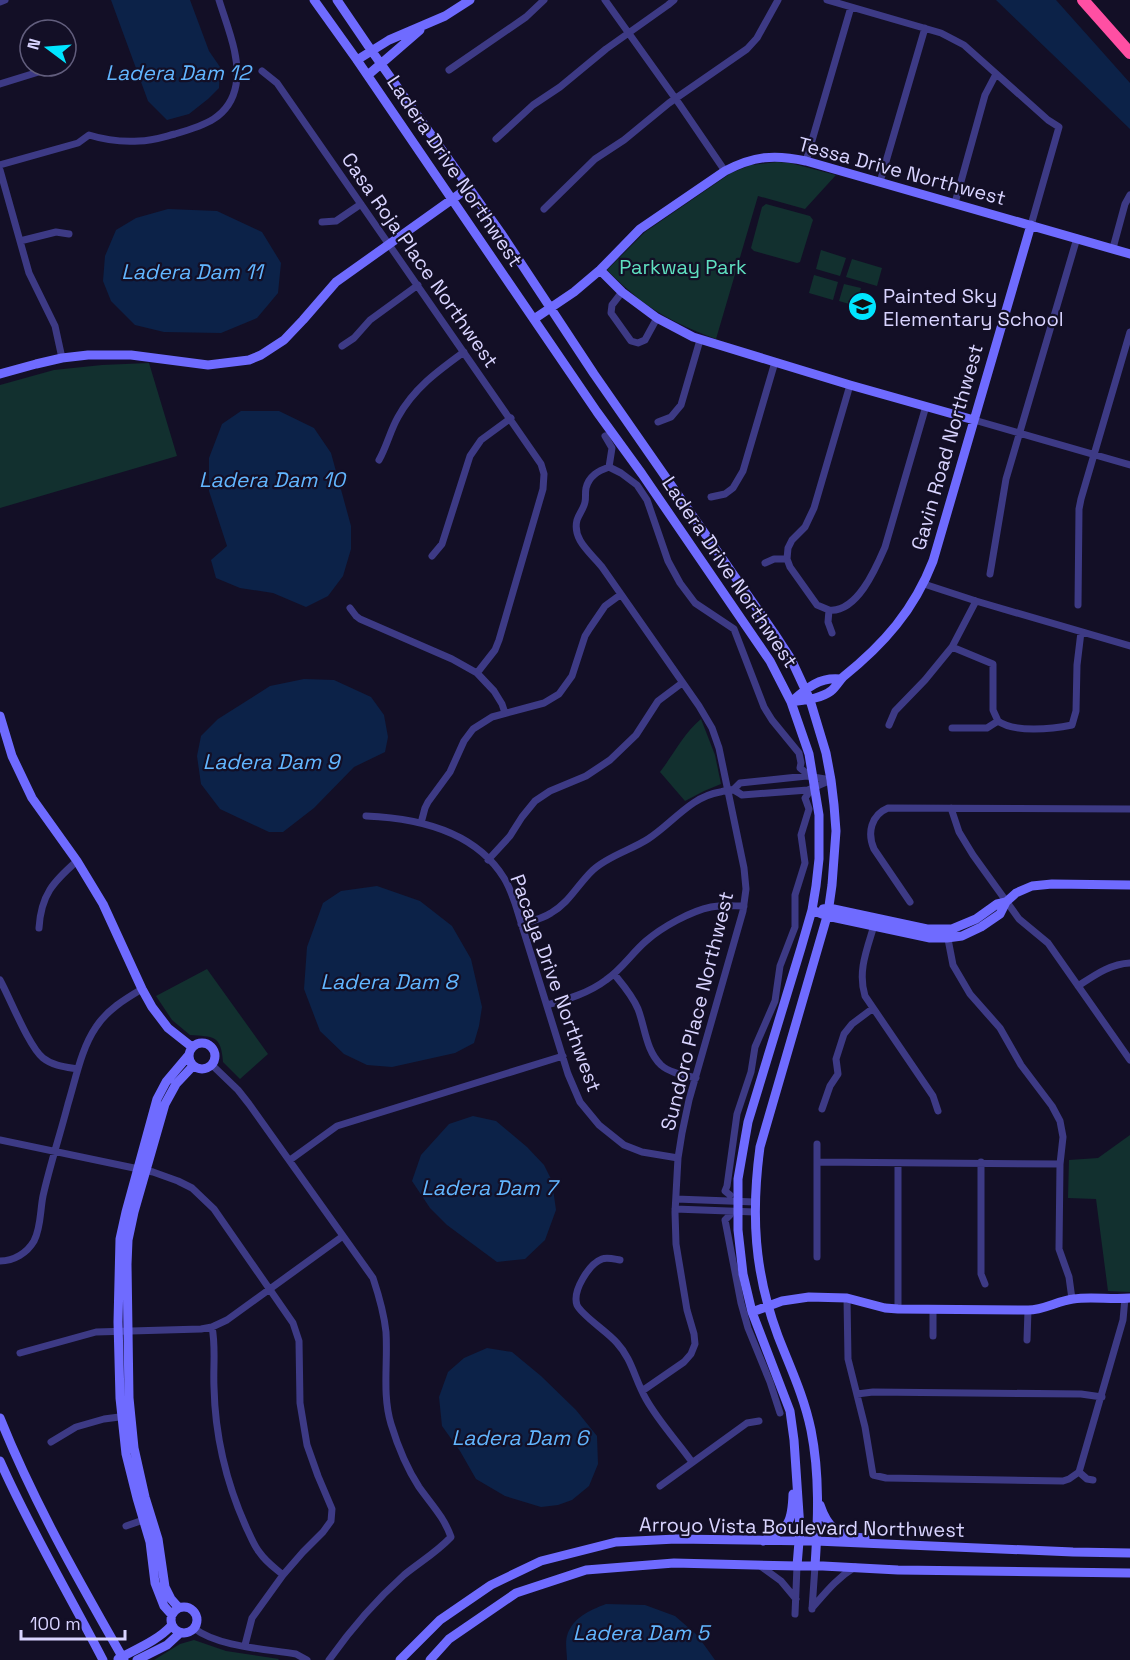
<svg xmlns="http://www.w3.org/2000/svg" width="1130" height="1660" font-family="'Space Grotesk',sans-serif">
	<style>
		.green { fill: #12302f }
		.water { fill: #0c2248 }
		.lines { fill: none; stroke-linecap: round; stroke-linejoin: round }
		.street { stroke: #3d3a85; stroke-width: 7 }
		.secondary { stroke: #6f6bff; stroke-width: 9 }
		.highway { stroke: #ff4fa3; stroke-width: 12 }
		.labels { text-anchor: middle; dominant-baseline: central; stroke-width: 4.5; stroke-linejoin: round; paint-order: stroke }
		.street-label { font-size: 20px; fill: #d9d4ff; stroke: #130f26 }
		.park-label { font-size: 20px; fill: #5fe0c0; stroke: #130f26 }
		.poi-label { font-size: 20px; fill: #d9d4ff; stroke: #130f26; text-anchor: start }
		.water-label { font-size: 21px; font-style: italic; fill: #62b6ff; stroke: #130f26 }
	</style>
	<rect width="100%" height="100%" fill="#130f26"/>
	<!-- green -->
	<path class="green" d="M777,162L790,163L836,175L805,209L758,196L716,339C689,329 662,317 639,299C628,290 617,280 607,270L645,232L731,173L751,165Z
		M766,204L810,216L813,220L812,223L800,262L797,263L754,251L751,248L762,207Z
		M821,250L846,258L840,276L816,269Z
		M852,259L882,268L877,286L846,277Z
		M814,275L838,282L833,300L809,293Z
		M844,284L861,288L856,306L839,301Z
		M865,292L869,293L873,298L871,306L869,307L865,306L861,302V294Z
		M149,363L177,456L0,508V385L54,370L102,365Z
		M701,719L715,755L721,784L704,791L685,801L660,772C674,754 683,734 701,719Z
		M207,969L268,1054L240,1079L223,1062C221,1034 213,1037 190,1035L172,1020L156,996Z
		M1130,1135V1292L1108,1291L1096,1199L1068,1198L1069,1160L1098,1158Z
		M194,1640L226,1651L279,1659L278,1660H154L180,1644Z"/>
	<!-- water -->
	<path class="water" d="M111,0H190L209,51L220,67L219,88L208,99L189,114L167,120L148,101Z
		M996,0H1056L1130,83V129Z
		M168,209L217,211L262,232L281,263L278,293L257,318L221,333L164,332L135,325L111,301L103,281L105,256L116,230L136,218Z
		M241,411H279L314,428L331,453L351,526V549L343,576L328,596L306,607L273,593L240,588L216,578L211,560L227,546L209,491V458L222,424Z
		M304,679L334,680L371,697L384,715L388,737L385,752L354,767L314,808L283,832H269L220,809L201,784L197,756L201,736L218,719L270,686Z
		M377,886L420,901L452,926L471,959L482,1007L479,1026L474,1043L455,1053L392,1067L367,1065L344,1054L320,1031L304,989L307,947L323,903L341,891Z
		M473,1116L496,1121L527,1147L544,1165L552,1181L556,1210L545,1240L525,1259L497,1262L447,1225L430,1208L412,1181L421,1155L449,1124Z
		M487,1348L512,1352L541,1376L576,1410L597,1436L598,1464L589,1486L572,1500L558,1505L541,1507L505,1496L476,1479L460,1451L442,1426L439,1397L448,1372L464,1358Z
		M606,1604L645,1605L675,1616L697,1635L715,1660H567C567,1653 565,1643 567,1636C572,1618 590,1610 606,1604Z"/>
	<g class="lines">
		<!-- street -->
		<path class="street" d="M605,0L680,105L725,171
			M827,0L941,33L964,45L1048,120L1059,127L1031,225
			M0,2L5,0
			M449,70L526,17L544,0
			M262,71L277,83L541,464L544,474L543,489L499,640L495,650L477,673
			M0,84L58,66
			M496,139L533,105L560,87L606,49L668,5L674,0
			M806,161L851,7
			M0,165L78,143L89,135C105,140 123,142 139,141C152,141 163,137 175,134C203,126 230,118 236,85C241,58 227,26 219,0
			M0,170L29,273L55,326L62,358
			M880,182L925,28
			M955,203L985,95L996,74
			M544,209L595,159L624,140L669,103L747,49L757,38L778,0
			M322,222L336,221L361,204
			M20,241L56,232L69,234
			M1113,248L1125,204L1130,195
			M622,292L612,305L611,313L631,341L638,343L645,340L657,318
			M342,346L354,338L370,320L418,285
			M974,420L1130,465
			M658,422L671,417L681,405L700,340
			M605,436L612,448L609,467
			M379,460C387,446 390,431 398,417C414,388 438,371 464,352
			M711,497L725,494L733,488L743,471L775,362
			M432,556L442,544L470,456L481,440L511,418
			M765,563L774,559H787
			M990,574L1006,479L1077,238
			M924,584L976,601L1130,646
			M1078,605L1079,509L1081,499L1130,332
			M350,608L356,616L360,619L452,659L477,673L494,691L502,704L505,713
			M829,610C857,613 876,568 885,547L926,406
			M832,633L828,622L829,610L817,605L790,567L787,559L788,548L792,540L805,527L814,508L850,385
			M952,647L993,664V710L998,721
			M889,725L895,711L925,680L952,647L976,601
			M952,728H987L998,721C1014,733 1053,729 1072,725L1076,711L1077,665L1081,632
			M733,790L740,783L807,776L831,780
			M951,808L959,832L973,855L1019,919L1048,943L1130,1060
			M366,816C417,818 475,831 504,878C509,886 512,895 515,903L568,1074L580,1102L599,1125L624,1145L642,1152L678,1158
			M421,823L425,808L428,802L450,772L464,741L473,729L492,717L544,703L559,694L572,676L585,636L590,628L605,606L620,595
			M488,860L510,836L522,817L535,801L550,791L586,776L610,760L636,735L658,701L682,683
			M910,902L874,849C867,833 871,815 888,808L1130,809
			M875,922C868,947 857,970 865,996L933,1096L938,1111
			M521,924C532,921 542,919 551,913C569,903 578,884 593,870C608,856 631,850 648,839C673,823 690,797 720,792C724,791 729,789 734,790C736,791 739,793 742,795L808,790L831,780
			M39,928C41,895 53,882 77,861
			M947,934L953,965L970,994L1000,1028L1021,1065L1052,1106L1060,1121L1063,1137L1060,1164L1059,1249L1069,1277L1072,1299
			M614,974C623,985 632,995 638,1009C645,1027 646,1051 661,1065C670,1073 684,1075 696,1078
			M0,980C10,998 29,1047 43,1058C53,1066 66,1067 78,1069
			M1078,986C1095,975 1110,964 1130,963
			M547,1005C568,999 589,993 606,980C622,969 632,953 646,941C662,927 691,911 711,907C722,905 733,906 744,906
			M212,1065L238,1090L249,1104L373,1278C379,1296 384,1313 386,1332C388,1363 382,1394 391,1424C398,1447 406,1467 419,1487C431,1504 444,1517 451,1537C437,1552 420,1562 404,1575C375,1601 351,1629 329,1660
			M822,1109L830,1086L838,1074L836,1059L844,1034L852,1024L872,1009
			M0,1140L153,1172L178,1181L192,1188L214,1209L293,1323L299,1341L300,1403L307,1445L318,1476L332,1509L331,1521L323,1532L303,1552L283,1575L252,1618L245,1645
			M290,1160L337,1126L563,1056
			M817,1162L1060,1164
			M981,1162V1274L985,1284
			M730,1195L725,1191L727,1186L737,1114L751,1072L755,1047L775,1001L780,966L795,927V895L805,863L801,835L809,809L805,798L808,794
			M676,1199L755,1202
			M675,1209L755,1212
			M730,1215L725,1220L741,1303L748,1328L770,1382L780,1413
			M817,1257V1144
			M620,1260C614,1259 607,1257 602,1259C589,1264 572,1291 577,1305C581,1315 608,1332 617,1343C632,1359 635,1380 646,1399C659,1422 677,1441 692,1462
			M0,1261C14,1261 27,1253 34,1241C41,1228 40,1211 43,1196C50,1165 60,1135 68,1104C76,1078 81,1049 96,1027C107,1010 125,999 142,989
			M847,1298L848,1359L865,1427L873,1475L886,1478L1063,1481L1069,1479L1079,1472L1087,1479L1093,1480
			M898,1309V1163
			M212,1327C216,1347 213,1367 214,1387C215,1435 227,1485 247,1529C251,1537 254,1546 260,1553C266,1562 275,1568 283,1575
			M933,1336V1310
			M1027,1340L1028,1310
			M20,1353L96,1332L201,1329L212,1327L227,1320L343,1236
			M642,1391L684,1362L691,1354L695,1344L694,1334L687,1310L676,1244L675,1212L678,1158L682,1133L689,1100L743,911L746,889L744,868L719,748L712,728L699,706L602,567C591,553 572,540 577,520C579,514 584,508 585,502C586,498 585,493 586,488C589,476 598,471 609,467L621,473L637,485L647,500L668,561L680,583L695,603L734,629L764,707L772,720L799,753L801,763L800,768L805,772
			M857,1394L873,1392L1081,1394L1102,1397
			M51,1442L76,1427L104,1419L127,1416
			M1079,1472L1123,1320L1125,1298
			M660,1486L747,1423L759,1421
			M126,1526L146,1519
			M759,1565L781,1581L796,1599
			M812,1608C826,1592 837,1578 855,1567
			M812,1609L815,1566
			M795,1614L797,1566
			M195,1629C219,1647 267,1649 296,1654L307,1660"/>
		<!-- secondary -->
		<path class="secondary" d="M314,0L357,60L597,412L642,474L770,661L791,702L809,754L819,815V859L816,886L812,910L801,948L748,1122L738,1179V1230L743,1274L752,1312L790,1411L794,1440L800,1529L797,1566
			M337,0L371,50L501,233L594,374L774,633L791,659L810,700L826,753L831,780L834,805L836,831L832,885L828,913L760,1147C751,1214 754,1272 778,1336C790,1367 804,1396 811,1430C820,1475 818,1521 815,1566
			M357,60L389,40L445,16L470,0
			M368,75L420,30
			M600,270L622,292L657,318L693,337L850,385L974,420
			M534,319L574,292L600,270L640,229L725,171C754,156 774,154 806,161L1130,254
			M0,374L36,364L62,358L88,355H131L208,365L249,360L261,355L284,340L303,320L336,282L468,188
			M791,702C804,700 820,699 831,691C836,687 839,681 843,677C884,644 914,610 933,561L1031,225
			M791,702C807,688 819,677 840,679
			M0,716L12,756L32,798L77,861L103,904L142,989L152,1007L168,1028L192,1047
			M823,909L829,908L927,929H952L976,919L997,904L1006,902
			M812,910L827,916L930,938H947L962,936L981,927L1000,914L1006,902L1016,893L1032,886L1052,884L1130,885
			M189 1056a13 13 0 1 1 26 0a13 13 0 1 1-26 0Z
			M752,1312L782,1301L809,1297L847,1298L885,1308L898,1309L1028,1310C1044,1310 1057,1301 1073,1299C1092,1296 1111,1300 1130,1298
			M0,1418C34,1503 79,1581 124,1660
			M0,1461C30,1529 69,1594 103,1660
			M820,1505C828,1529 839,1537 865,1538
			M763,1541C789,1527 792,1524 793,1494
			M171 1620a13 13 0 1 1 26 0a13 13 0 1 1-26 0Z
			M179,1608L171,1599L165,1587L158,1539L145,1497L134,1448L129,1398L127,1264L128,1240L134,1212L165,1104L176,1084L193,1066
			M172,1615L164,1606L155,1583L150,1542L137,1498L126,1454L120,1398L118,1322L120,1239L126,1212L157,1099L166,1082L188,1056
			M118,1659C136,1649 157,1641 171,1626
			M137,1660L167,1645L180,1633
			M400,1660L440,1620L491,1585L541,1561L616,1542L676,1539L816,1541L1073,1552L1130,1553
			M430,1660L449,1639L516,1593L586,1570L674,1563L797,1566H823L898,1570L1130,1573"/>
		<!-- highway -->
		<path class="highway" d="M1083,0L1130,53"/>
	</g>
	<!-- icons -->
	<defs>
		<symbol id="school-disc" viewBox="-11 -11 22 22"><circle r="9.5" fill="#00e5ff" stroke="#130f26"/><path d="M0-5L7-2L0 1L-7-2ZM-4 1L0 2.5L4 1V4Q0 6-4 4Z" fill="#111"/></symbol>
	</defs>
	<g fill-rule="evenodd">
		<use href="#school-disc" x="846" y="290" width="33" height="33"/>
	</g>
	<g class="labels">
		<!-- street labels -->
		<g class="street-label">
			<text transform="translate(455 171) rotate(56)">Ladera Drive Northwest</text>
			<text transform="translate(902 171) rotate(15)">Tessa Drive Northwest</text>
			<text transform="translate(420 260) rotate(55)">Casa Roja Place Northwest</text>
			<text transform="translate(947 447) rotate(-74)">Gavin Road Northwest</text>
			<text transform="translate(730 572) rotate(56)">Ladera Drive Northwest</text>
			<text transform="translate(556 983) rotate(70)">Pacaya Drive Northwest</text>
			<text transform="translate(697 1011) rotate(-76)">Sundoro Place Northwest</text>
			<text transform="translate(802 1527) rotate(1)">Arroyo Vista Boulevard Northwest</text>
		</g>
		<!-- park labels -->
		<g class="park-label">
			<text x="683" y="267">Parkway Park</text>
		</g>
		<!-- poi labels -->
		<g class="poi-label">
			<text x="883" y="296">Painted Sky<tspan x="883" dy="23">Elementary School</tspan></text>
		</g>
		<!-- water labels -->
		<g class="water-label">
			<text x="178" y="72">Ladera Dam 12</text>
			<text x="192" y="271">Ladera Dam 11</text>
			<text x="272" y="479">Ladera Dam 10</text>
			<text x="271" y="761">Ladera Dam 9</text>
			<text x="389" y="981">Ladera Dam 8</text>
			<text x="489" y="1187">Ladera Dam 7</text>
			<text x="520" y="1437">Ladera Dam 6</text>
			<text x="641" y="1632">Ladera Dam 5</text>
		</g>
	</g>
	<!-- north arrow -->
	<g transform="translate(48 48) rotate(286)"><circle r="28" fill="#130f26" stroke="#625e7d" stroke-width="1.5"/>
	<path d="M0-4.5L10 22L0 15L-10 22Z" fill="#00e5ff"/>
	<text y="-9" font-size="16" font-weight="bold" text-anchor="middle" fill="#d9d4ff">N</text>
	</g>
	<!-- scale -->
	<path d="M21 1630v9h104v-9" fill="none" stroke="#d9d4ff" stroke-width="3"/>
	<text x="30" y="1630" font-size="18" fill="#d9d4ff" stroke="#130f26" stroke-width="4.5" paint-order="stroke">100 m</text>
</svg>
